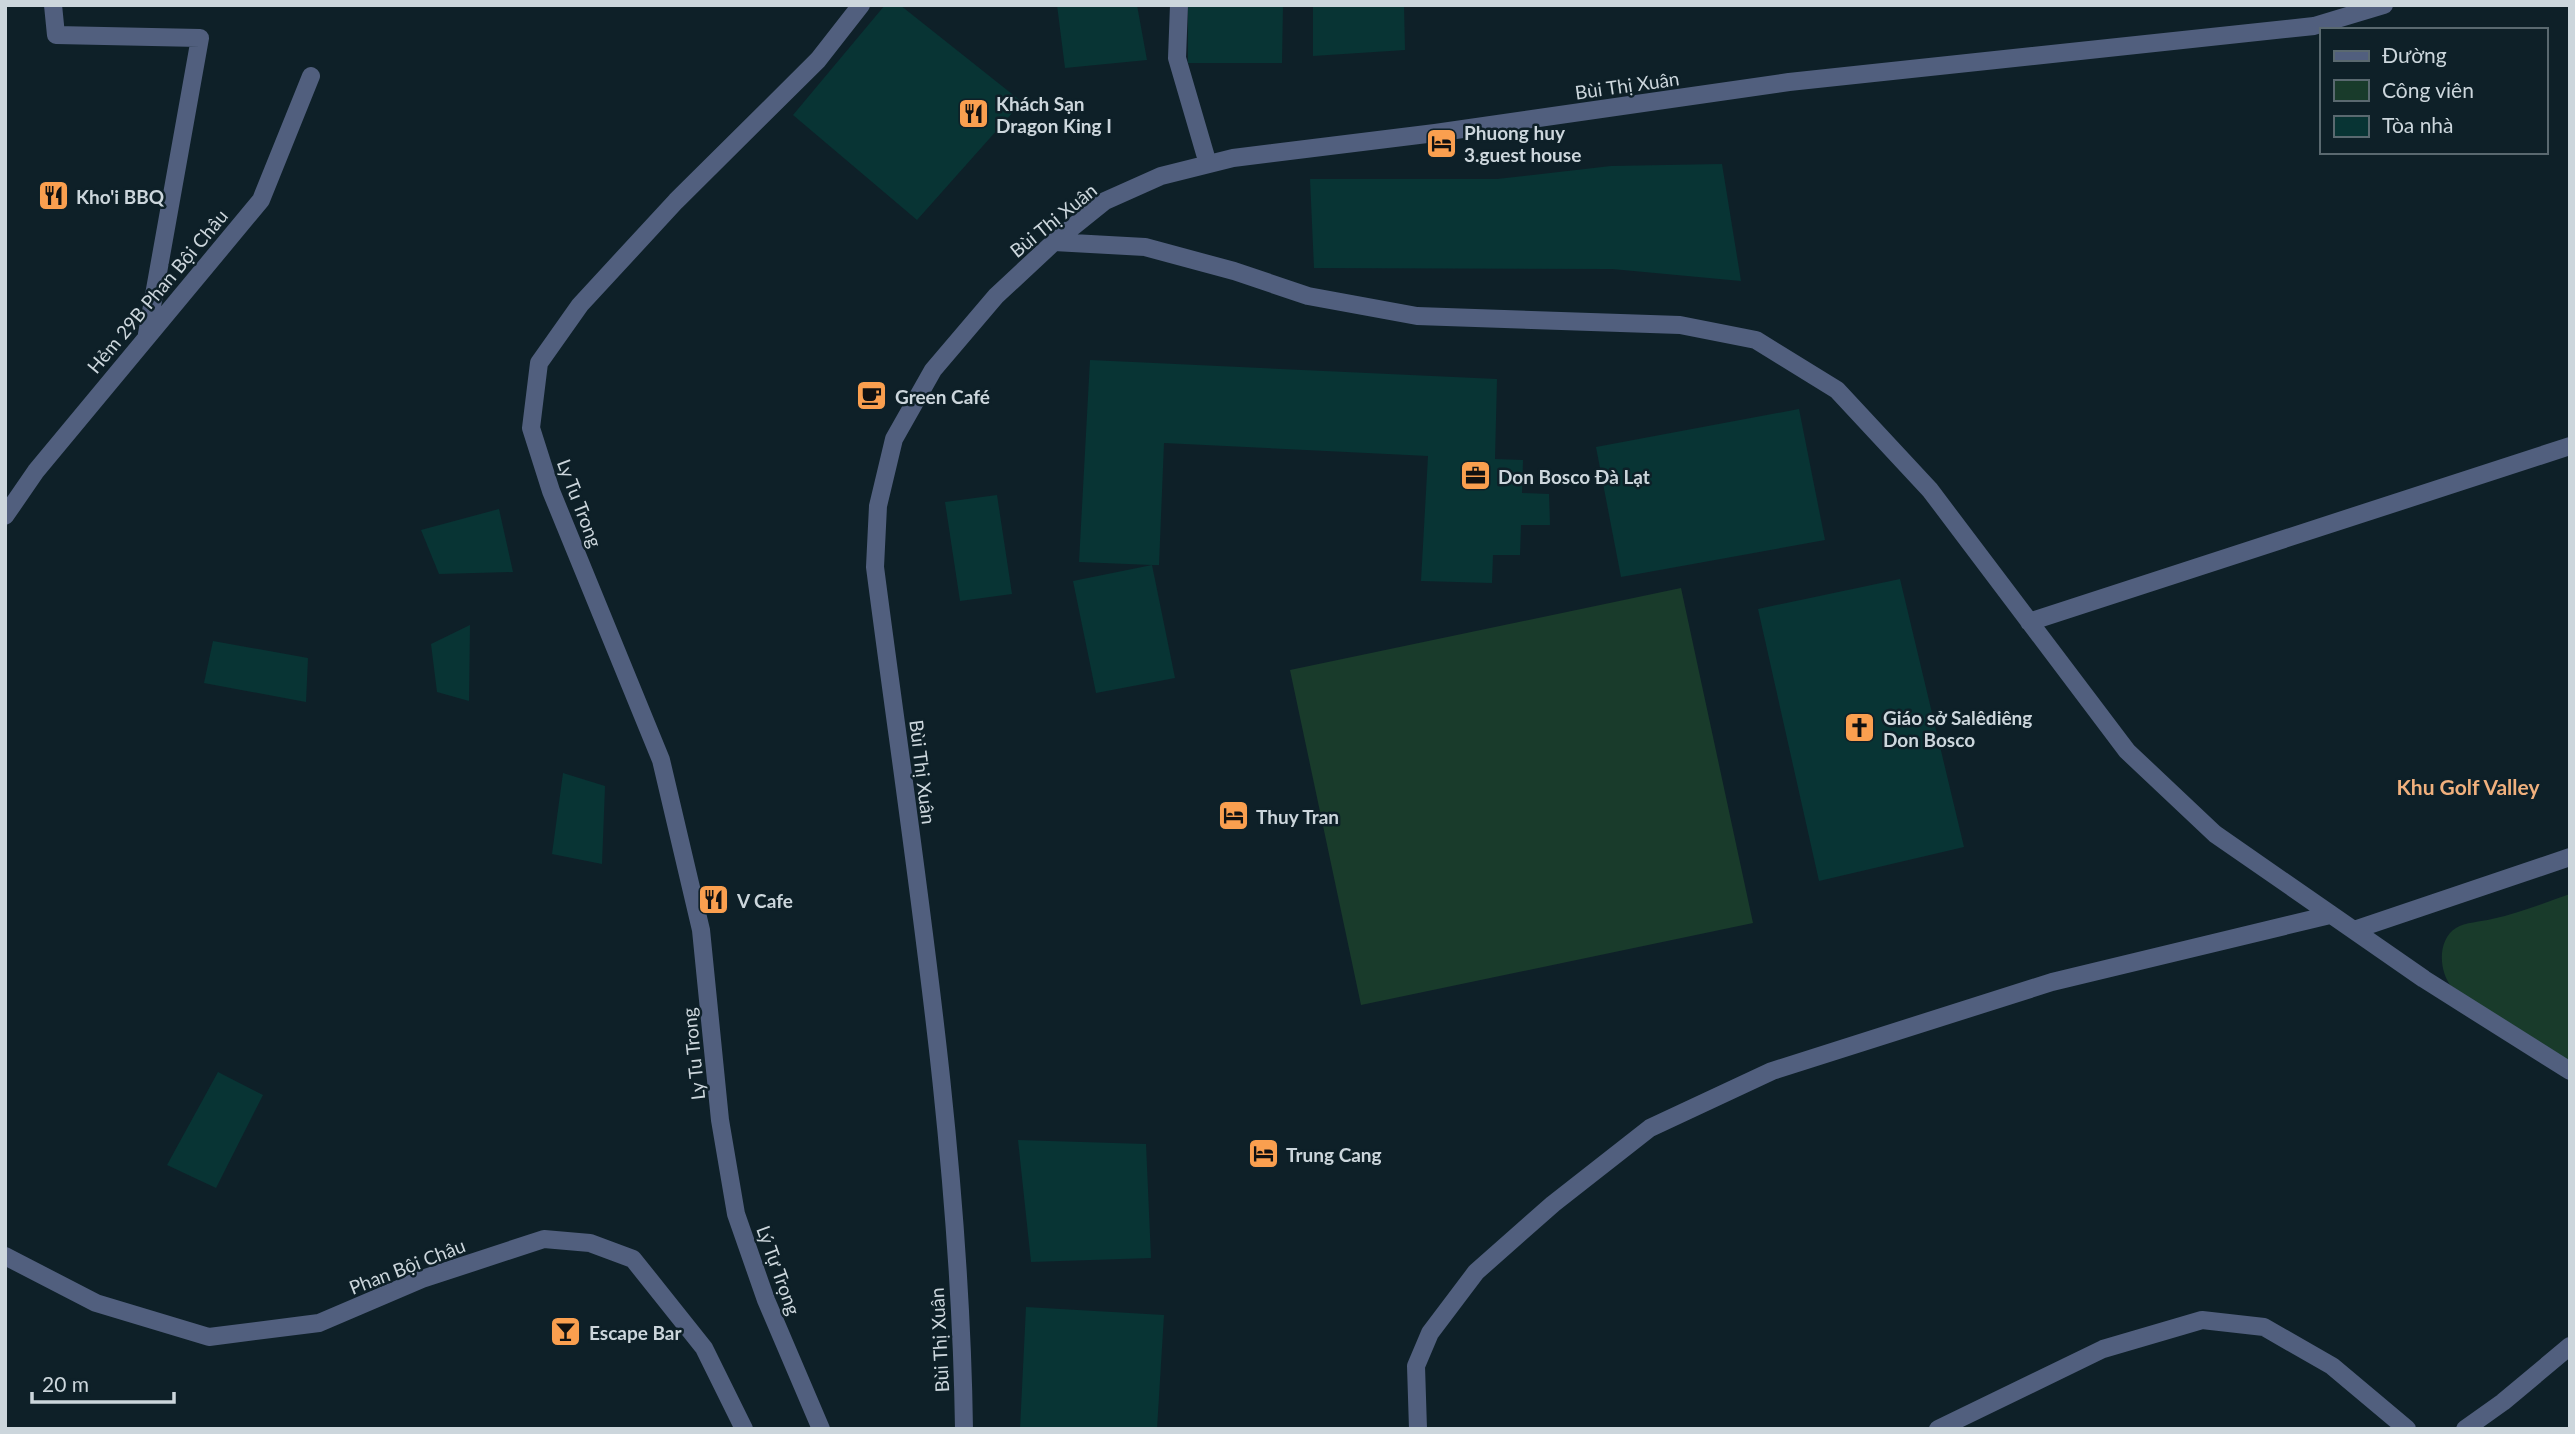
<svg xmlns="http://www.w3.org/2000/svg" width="2575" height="1434" font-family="Lato,sans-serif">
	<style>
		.green { fill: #193b2b }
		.building { fill: #083434 }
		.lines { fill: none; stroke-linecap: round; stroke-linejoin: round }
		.minor { stroke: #515f7e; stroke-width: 18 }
		.labels { text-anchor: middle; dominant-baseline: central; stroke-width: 5; stroke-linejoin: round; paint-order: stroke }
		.street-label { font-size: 19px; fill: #ccd6dc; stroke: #0e2028 }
		.poi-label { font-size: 19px; font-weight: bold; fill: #ccd6dc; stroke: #0e2028; text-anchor: start }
		.neighbourhood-label { font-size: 21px; font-weight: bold; fill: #f0b07d; stroke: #0e2028 }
	</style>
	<rect width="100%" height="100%" fill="#0e2028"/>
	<!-- green -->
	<path class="green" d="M1681,588L1753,923L1361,1005L1290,670Z
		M2570,894V1063L2451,986C2439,971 2437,940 2456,928C2465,922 2481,922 2492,919C2519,913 2544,903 2570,894Z"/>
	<!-- building -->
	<path class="building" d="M885,5H900L1022,102L917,220L793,115Z
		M1057,5H1137L1147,60L1065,68Z
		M1188,5H1283L1282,63H1188Z
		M1313,5H1404L1405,50L1313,56Z
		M1722,164L1741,281L1612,269L1314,268L1310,179H1497L1611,166Z
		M1090,360L1497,379L1495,459L1523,460L1522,493L1549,494L1550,525H1521L1520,555H1493L1492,583L1421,581L1428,456L1164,443L1159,565H1152L1175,678L1096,693L1073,581L1152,565L1079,562Z
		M1799,409L1825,540L1621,577L1596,447Z
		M997,495L1012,594L960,601L945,502Z
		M499,509L513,572L439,574L421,530Z
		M1900,579L1964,847L1819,881L1758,609Z
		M470,625L469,701L437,692L431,644Z
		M213,641L308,658L306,702L204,683Z
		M563,773L605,786L602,864L552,854Z
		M218,1072L263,1095L216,1188L167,1165Z
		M1018,1140L1146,1144L1151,1258L1031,1262Z
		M1026,1307L1164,1315L1157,1429H1020Z"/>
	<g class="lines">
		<!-- minor -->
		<path class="minor" d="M53,5L56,35L200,38L147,334
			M1179,5L1177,58L1208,164
			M1054,242L1145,247L1234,271L1308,296L1417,316L1680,325L1756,340L1837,390L1930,490L2127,751L2215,834L2424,979L2570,1071
			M5,516L36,471L261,200L311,76
			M2029,622L2570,446
			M2354,930L2570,857
			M5,1256L96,1303L209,1337L319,1323L422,1279L544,1239L590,1243L633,1259L704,1348L744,1429
			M821,1429L766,1300L736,1214L720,1120L701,930L661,760L551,491L531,428L539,363L580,305L676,201L818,60L861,5
			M964,1429C960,1140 912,853 875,567L878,506L894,439L933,370L996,296L1054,242L1105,201L1161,176L1233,158L1435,133L1789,82L2314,26L2384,5
			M1418,1429L1416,1366L1430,1333L1476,1272L1553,1204L1650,1128L1772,1071L2052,982L2330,915
			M1938,1429L2103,1349L2202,1320L2264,1327L2332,1366L2407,1429
			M2465,1429L2503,1402L2570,1346"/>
	</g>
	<!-- icons -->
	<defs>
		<symbol id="restaurant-square" viewBox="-11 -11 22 22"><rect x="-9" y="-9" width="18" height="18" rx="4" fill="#fa9f4f" stroke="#0e2028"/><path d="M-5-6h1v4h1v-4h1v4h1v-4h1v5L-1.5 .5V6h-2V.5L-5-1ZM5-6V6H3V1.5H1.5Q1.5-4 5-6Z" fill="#111"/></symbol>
		<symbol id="hotel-square" viewBox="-11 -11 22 22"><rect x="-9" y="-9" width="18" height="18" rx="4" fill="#fa9f4f" stroke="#0e2028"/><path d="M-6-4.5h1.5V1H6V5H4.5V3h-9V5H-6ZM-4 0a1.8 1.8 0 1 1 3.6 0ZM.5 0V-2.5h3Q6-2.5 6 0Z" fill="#111"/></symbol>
		<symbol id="cafe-square" viewBox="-11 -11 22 22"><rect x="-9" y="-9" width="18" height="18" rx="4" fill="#fa9f4f" stroke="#0e2028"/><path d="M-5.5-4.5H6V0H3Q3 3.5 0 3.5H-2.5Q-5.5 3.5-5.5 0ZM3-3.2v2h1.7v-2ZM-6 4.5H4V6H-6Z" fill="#111"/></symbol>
		<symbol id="office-square" viewBox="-11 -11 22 22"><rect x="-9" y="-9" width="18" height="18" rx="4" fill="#fa9f4f" stroke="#0e2028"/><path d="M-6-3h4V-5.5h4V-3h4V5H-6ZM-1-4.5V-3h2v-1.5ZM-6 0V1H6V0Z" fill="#111"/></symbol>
		<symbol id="church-square" viewBox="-11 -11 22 22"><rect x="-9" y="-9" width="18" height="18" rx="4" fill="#fa9f4f" stroke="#0e2028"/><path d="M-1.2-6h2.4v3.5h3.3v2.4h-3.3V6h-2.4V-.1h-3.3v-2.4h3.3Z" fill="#111"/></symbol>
		<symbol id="bar-square" viewBox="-11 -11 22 22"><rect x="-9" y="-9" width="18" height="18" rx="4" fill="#fa9f4f" stroke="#0e2028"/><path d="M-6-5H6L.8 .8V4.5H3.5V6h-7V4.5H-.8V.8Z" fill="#111"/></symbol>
	</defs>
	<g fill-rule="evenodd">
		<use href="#restaurant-square" x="956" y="96" width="35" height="35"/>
		<use href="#hotel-square" x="1424" y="126" width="35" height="35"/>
		<use href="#restaurant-square" x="36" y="178" width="35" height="35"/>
		<use href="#cafe-square" x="854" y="378" width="35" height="35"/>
		<use href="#office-square" x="1458" y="458" width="35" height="35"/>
		<use href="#church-square" x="1842" y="710" width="35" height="35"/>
		<use href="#hotel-square" x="1216" y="798" width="35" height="35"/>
		<use href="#restaurant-square" x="696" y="882" width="35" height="35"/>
		<use href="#hotel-square" x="1246" y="1136" width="35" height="35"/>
		<use href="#bar-square" x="548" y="1314" width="35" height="35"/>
	</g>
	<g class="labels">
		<!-- street labels -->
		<g class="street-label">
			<text transform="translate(1627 85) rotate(-8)">Bùi Thị Xuân</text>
			<text transform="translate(1053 220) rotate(-39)">Bùi Thị Xuân</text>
			<text transform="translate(157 291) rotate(-50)">Hẻm 29B Phan Bội Châu</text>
			<text transform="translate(580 503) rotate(69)">Ly Tu Trong</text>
			<text transform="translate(923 772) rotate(83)">Bùi Thị Xuân</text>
			<text transform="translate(693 1054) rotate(-96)">Ly Tu Trong</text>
			<text transform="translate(407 1266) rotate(-21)">Phan Bội Châu</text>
			<text transform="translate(779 1270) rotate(70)">Lý Tự Trọng</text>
			<text transform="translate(939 1340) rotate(-93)">Bùi Thị Xuân</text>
		</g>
		<!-- poi labels -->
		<g class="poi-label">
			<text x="996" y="103">Khách Sạn<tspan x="996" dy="22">Dragon King I</tspan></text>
			<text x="1464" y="132">Phuong huy<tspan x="1464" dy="22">3.guest house</tspan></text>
			<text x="76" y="196">Kho'i BBQ</text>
			<text x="895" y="396">Green Café</text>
			<text x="1498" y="476">Don Bosco Đà Lạt</text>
			<text x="1883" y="717">Giáo sở Salêdiêng<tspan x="1883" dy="22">Don Bosco</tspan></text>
			<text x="1256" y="816">Thuy Tran</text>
			<text x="737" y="900">V Cafe</text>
			<text x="1286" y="1154">Trung Cang</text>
			<text x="589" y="1332">Escape Bar</text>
		</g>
		<!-- neighbourhood labels -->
		<g class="neighbourhood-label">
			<text x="2468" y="786">Khu Golf Valley</text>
		</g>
	</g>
	<!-- border -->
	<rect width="2575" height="1434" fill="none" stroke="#ccd6dc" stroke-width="14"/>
	<!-- legend -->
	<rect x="2320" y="28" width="228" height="126" fill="#0e2028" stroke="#5a6970" stroke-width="2"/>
	<rect x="2334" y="51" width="35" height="10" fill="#515f7e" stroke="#5a6970" stroke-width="2"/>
	<text x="2382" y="63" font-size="21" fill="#ccd6dc">Đường</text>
	<rect x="2334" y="80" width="35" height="21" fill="#193b2b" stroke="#5a6970" stroke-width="2"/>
	<text x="2382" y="98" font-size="21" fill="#ccd6dc">Công viên</text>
	<rect x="2334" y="116" width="35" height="21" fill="#083434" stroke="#5a6970" stroke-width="2"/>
	<text x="2382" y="133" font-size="21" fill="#ccd6dc">Tòa nhà</text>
	<!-- scale -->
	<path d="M32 1392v10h142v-10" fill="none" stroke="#ccd6dc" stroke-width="3.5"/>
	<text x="42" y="1392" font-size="21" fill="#ccd6dc" stroke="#0e2028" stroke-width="5" paint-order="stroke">20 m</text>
</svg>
